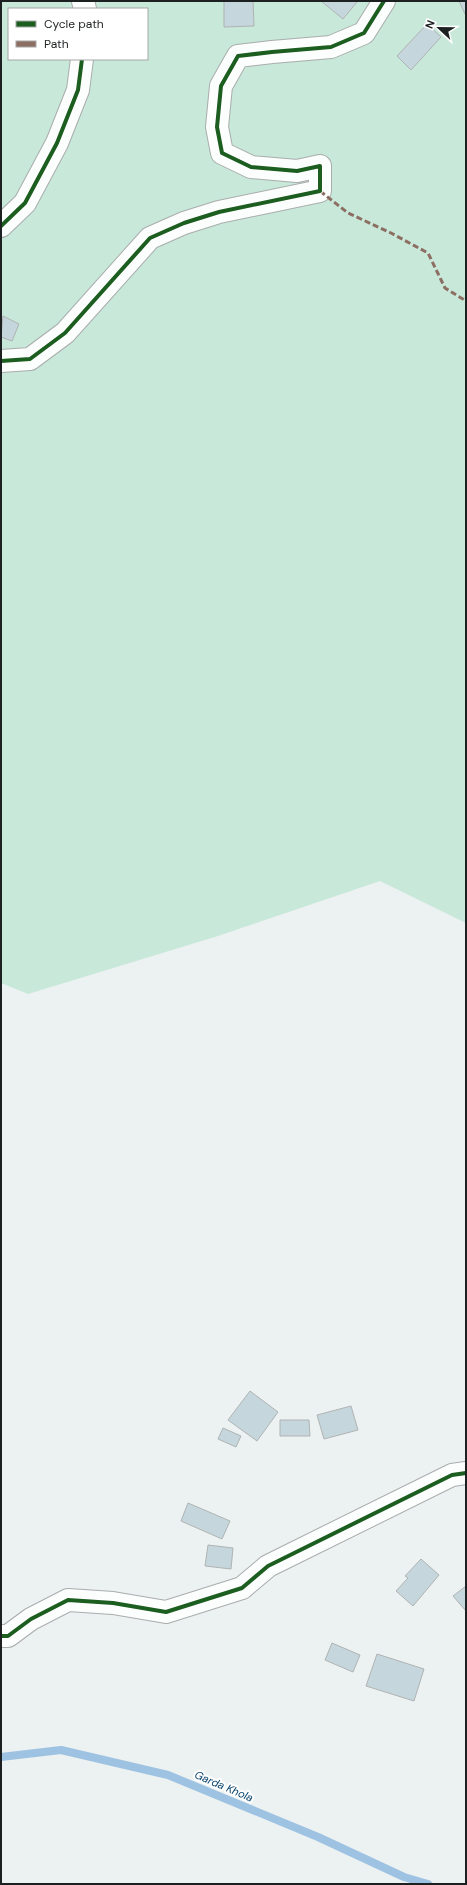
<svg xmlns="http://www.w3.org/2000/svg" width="467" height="1885" font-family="'DM Sans',sans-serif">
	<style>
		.green { fill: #c8e8d9; fill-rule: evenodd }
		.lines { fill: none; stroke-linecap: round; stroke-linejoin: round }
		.stream { stroke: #9ec2e2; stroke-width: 8 }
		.building { fill: #c5d6dc; stroke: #b0b3b3 }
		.minor-casing { stroke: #a9adad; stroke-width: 24 }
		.minor { stroke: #fcfdfd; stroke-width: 22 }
		.quiet { stroke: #8d6e63; stroke-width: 3; stroke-dasharray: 6 3; stroke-linecap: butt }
		.cycleway-casing { stroke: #fff; stroke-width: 6 }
		.cycleway { stroke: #1b5e20; stroke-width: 4 }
		.labels { text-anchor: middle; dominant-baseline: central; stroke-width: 4; stroke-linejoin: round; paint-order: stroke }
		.water-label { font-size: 11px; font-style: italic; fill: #08436e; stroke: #fff }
	</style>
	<rect width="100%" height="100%" fill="#ecf1f1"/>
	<!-- green -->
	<path class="green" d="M1,1H466V923L380,881L218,936L28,994L1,983ZM9,9H147V59H9Z"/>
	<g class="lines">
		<!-- stream -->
		<path class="stream" d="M1,1757L61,1750L168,1775L318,1837L404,1877L428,1884"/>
	</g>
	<!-- building -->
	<path class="building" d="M224,1H253L254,26L224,27Z
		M321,1H355L357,2L343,19Z
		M459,1H466V13L465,14Z
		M427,24L441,37L411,70L397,56Z
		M3,316L19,324L12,341L1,337Z
		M250,1391L278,1412L257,1441L228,1420Z
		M351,1406L358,1430L324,1439L317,1415Z
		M280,1420H309L310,1436H280Z
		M223,1428L241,1436L236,1447L218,1439Z
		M188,1503L230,1521L222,1539L181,1521Z
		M208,1545L233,1548L231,1569L205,1566Z
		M421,1559L439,1575L413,1606L396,1591L408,1578L405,1576Z
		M466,1586V1611L453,1596Z
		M332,1643L360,1655L353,1672L325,1660Z
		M377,1654L424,1669L414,1701L366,1686Z"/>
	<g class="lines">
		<defs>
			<path id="minor" d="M83,1L85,9
				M1,226L25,203L57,143L78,90L82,59
				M1,361L30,359L65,333L150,238L184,223L219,212L320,191V166L297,171L251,167L222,153L217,127L221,86L238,56L272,52L331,47L364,33L384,1
				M1,1636H8L31,1619L68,1600L113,1603L166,1612L242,1588L268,1566L452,1475L466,1473"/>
		</defs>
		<!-- minor casing -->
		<use href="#minor" class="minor-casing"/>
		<!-- minor -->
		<use href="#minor" class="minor"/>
		<!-- quiet -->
		<path class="quiet" d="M320,191L348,213L391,233L428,253L445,288L466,301"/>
		<defs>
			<path id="cycleway" d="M1,226L25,203L57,143L78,90L82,59
				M1,361L30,359L65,333L150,238L184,223L219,212L320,191V166L297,171L251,167L222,153L217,127L221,86L238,56L272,52L331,47L364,33L384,1
				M1,1636H8L31,1619L68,1600L113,1603L166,1612L242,1588L268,1566L452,1475L466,1473"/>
		</defs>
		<!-- cycleway casing -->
		<use href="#cycleway" class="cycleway-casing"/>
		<!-- cycleway -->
		<use href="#cycleway" class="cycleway"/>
	</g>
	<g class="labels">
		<!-- water labels -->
		<g class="water-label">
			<text transform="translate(224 1786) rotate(23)">Garda Khola</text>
		</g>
	</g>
	<!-- border -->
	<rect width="467" height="1885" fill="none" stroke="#1d2021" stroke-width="4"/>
	<!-- legend -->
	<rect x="8" y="8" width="140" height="52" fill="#ffffff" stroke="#a5a6a6"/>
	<rect x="16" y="21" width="20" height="6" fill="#1b5e20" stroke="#a5a6a6"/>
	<text x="44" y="28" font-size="12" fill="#1d2021">Cycle path</text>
	<rect x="16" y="41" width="20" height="6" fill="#8d6e63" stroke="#a5a6a6"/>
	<text x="44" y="48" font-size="12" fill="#1d2021">Path</text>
	<!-- north arrow -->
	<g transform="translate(439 28) rotate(292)" stroke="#ffffff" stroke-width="3" paint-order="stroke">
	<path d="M0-3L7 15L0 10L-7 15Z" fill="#1d2021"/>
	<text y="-6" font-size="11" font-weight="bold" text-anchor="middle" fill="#1d2021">N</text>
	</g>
</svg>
